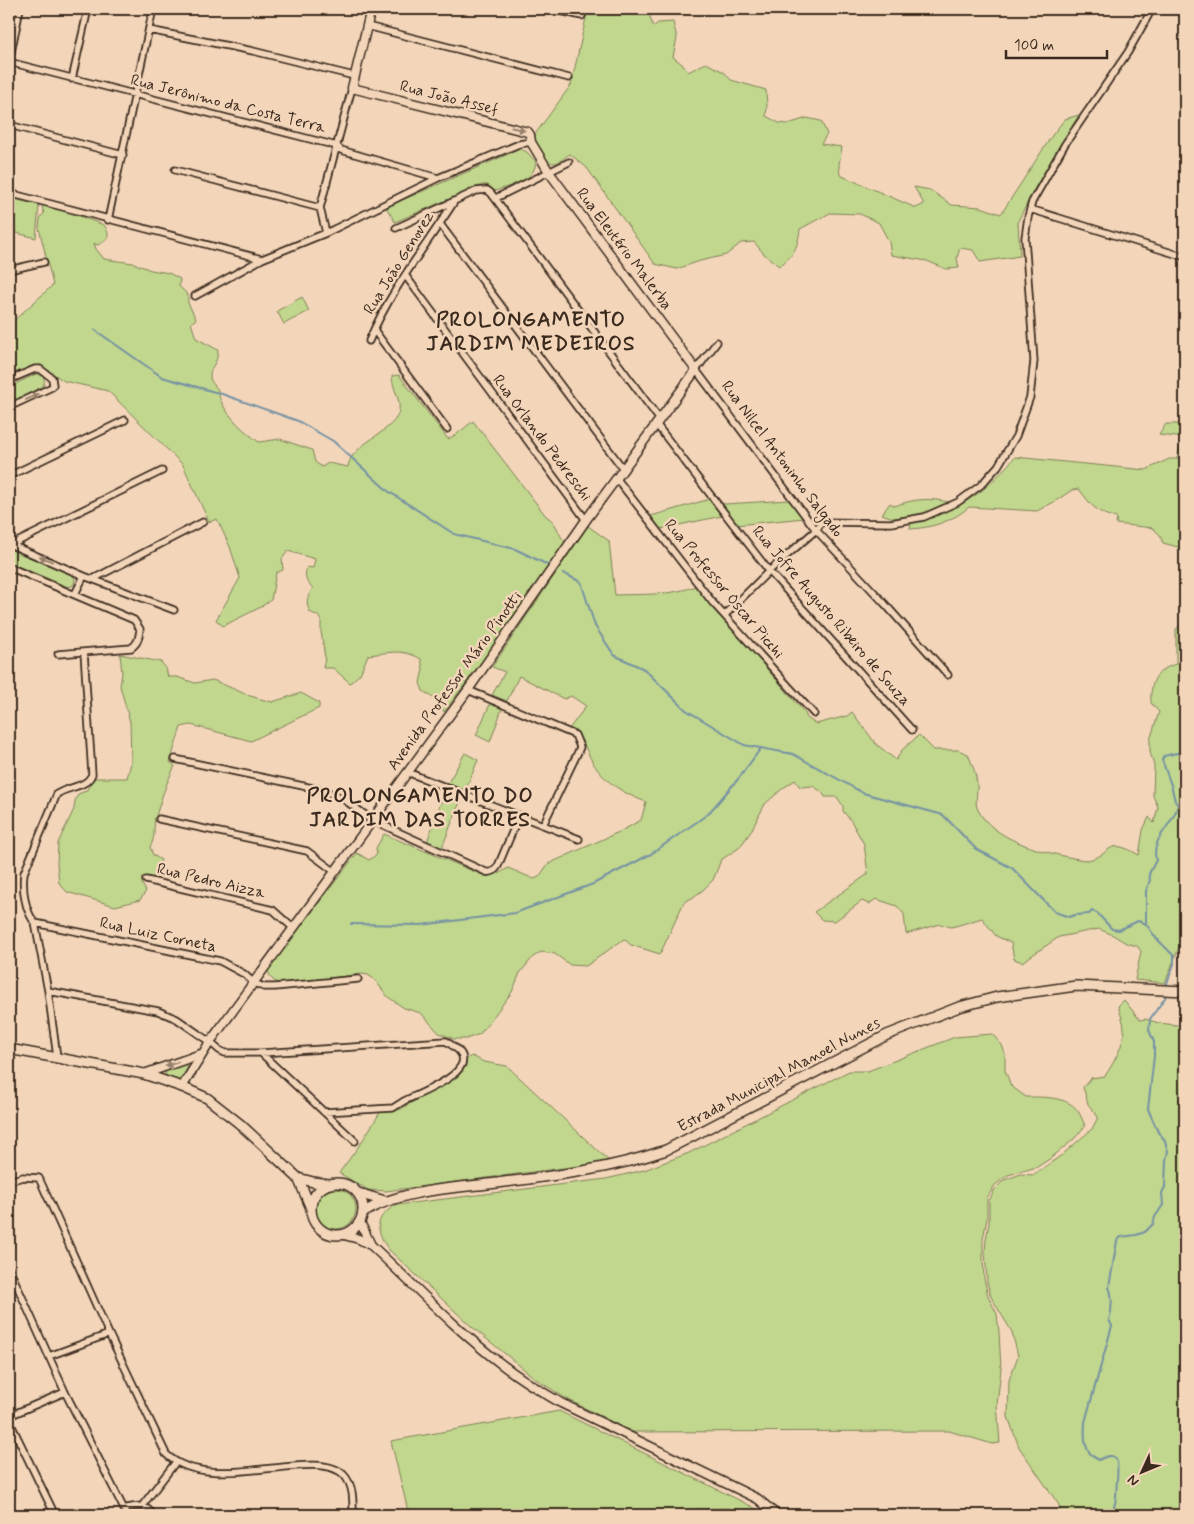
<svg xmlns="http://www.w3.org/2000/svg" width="1194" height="1524" font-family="Mynerve,sans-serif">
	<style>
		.green { fill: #c0d78d; stroke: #7e8056 }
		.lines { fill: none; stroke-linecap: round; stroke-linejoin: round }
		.stream { stroke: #7691a4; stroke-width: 2 }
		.minor-casing { stroke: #3b2a1e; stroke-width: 9 }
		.tertiary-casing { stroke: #3b2a1e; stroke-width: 11 }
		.secondary-casing { stroke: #3b2a1e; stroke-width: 12 }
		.minor { stroke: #f3d6ba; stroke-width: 5.5 }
		.tertiary { stroke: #f3d6ba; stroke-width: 8 }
		.secondary { stroke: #f3d6ba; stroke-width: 9 }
		.oneway { fill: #97806c }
		.labels { text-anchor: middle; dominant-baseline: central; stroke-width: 5; stroke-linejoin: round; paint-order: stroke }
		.street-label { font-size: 16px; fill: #3b2a1e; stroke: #f3d6ba }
		.district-label { font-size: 21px; font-weight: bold; letter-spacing: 1px; fill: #3b2a1e; stroke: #f3d6ba }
	</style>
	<rect width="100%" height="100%" fill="#f3d6ba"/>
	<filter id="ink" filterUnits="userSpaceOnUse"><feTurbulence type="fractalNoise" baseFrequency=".02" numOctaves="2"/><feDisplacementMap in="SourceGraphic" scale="10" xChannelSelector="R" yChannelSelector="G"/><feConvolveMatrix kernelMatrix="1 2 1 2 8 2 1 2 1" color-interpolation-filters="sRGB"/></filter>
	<g filter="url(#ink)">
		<!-- green -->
		<path class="green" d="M588,9H652L649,13L653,27L658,23L673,22L677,38L673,57L682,64L688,72L706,63L724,72L731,80L766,90L767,107L766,116L779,123L788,124L807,118L821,121L827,134L821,144L842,147L839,165L840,175L916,208L924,204L914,187L930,190L952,205L981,207L1001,214L1053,134L1065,119L1079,115L1036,186L1018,221L1020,256L980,262L973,250L960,248L957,258L959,268L946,269L927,261L891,255L889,242L879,223L860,214L830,213L800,229C798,247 794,256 779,266L765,255L754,242L741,243L726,255L700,261L677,269L655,264L587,168L570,154C565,157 558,164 552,163C543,161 532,141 536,133L571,85Z
			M520,149L527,152L536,162C534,182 511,185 495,191L488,185H482L395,222L386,207Z
			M9,198L39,205L36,238L9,231Z
			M44,203L104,225C111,235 109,241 97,245L94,243L96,249L104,259L133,263L151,270L169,273L180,279L179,286L188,295V303L196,319L191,323L196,338L218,350C218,364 210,366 210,376C210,382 215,385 218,390C219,393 219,398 221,401C228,417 245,432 259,442L280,439L312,450L315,462L322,467L328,463L348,467C350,445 392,432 398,414C403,402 392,389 392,376L399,375L448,439L457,434L473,421L546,516C558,523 557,533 565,542L478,667L444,712L438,701L423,691L420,683L423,669L421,659C402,648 389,653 368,655L360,674L350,683L333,668H323L325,658L321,631V620L318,616L310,612C305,602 307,597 313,588C305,582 304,576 307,567L313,568L315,559L288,551L282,559L283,570L276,573L271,600L259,608L223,626L216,620L240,578L230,547L217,519L209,522L183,465L108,391L64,381L40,365L15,375L9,354V325L53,285L39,228L40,218L44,213L42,207Z
			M302,297L309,311L284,324L277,311Z
			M36,374C44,374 47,381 42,387L9,403V387Z
			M1166,424H1185V438L1159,435Z
			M1181,443L1185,444V549L1163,543L1160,535L1153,528L1116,524L1117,518C1097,514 1091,505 1079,489L1072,490L1054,502L1037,511L969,507C953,521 932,528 910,529L911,523L905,517L893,518L882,514L890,503L895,506C917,497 937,498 960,505C984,492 997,477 1015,457L1146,470L1169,459H1177Z
			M710,499L725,504L790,500L804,518L736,525L722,516L660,529L651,516Z
			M588,526L609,541L615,595C643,594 670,596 696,586L805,713L807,718L816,724L847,716L852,712L876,744L896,760L902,750L919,735L934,750H958L968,754C972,764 976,773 977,784C978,792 974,803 978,810C993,839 1039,851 1068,857C1074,858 1081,860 1087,860C1113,856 1105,835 1139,855L1143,830L1149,817L1154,823L1158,807L1153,796L1154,766L1150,752V740L1159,712L1151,703C1150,683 1155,670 1176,664V629L1185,621V932L1165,983L1135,980L1141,951L1137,946L1126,943L1113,935L1099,929L1059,937L1022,962L1014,959L1011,943L996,936L982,918L959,925L951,927L940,924L906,934L904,914L897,906L876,899L869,904L862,901L835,921L822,920L814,912L868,874L864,844L851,821L843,811V806L837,797H825L822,792L813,786L800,787L795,780L782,789L765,804L750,833L739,848L721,860L713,880L703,890L692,898L684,902L660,954L631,945L624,939L586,966L570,965L555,954L541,952L533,957L520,973L512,992L480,1034L466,1039H454L439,1033L421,1013L404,1008L388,997L374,979L368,975L361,974L286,984C276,983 270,981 268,970L357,853L369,860L377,854L376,848L384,834L485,876C495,876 500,873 508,868L534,879L539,877L548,864L621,831L641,820L646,802C625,794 605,783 593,763C585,749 584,737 569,729L586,706L571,696L564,699L519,676L507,701L492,695L505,672L492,667Z
			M9,549L73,575L75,579L74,585L68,587L9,563Z
			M120,654L161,662L166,668L168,677H177L195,683L213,680L250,696L272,702L301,693L319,703V708L251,741L191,725L181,727L170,762L175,766C166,783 160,802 155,820C153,831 156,836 150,847L153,855L161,860L158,873L152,878L142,877V884L146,891L140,900L115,906L67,892L59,883L57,863L58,843L74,809L75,801L78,794L86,791L94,778H127L131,763L130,722L120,686L122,673Z
			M491,702L503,706L490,742L476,735Z
			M465,753L478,760L465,791L448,783Z
			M445,791L462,797L441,850L427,842Z
			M1124,1000L1140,1020L1145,1019L1159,1023L1185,1026V1515H1060L1059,1505L1019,1447L1008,1417L1009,1380L1018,1356L1012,1332L991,1297L987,1282L985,1252L986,1239L989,1223V1201L995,1189L1004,1180L1021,1174L1033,1175L1062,1155L1092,1129L1098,1117L1088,1104L1083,1087L1091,1078L1105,1076C1114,1062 1124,1046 1124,1029C1124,1022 1120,1013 1118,1006Z
			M992,1034L1002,1045L1005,1054V1070L1011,1086L1026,1097C1041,1097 1068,1096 1078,1111C1081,1116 1083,1121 1085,1126L1074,1139L1051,1158L1037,1167L1008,1175L995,1185L987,1198V1218L983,1239V1259L984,1278L988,1296L997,1314L999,1332L1001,1369L997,1405L1000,1443L992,1444L949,1431L632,1432L565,1398L536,1379L472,1327L388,1249C375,1228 374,1218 396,1205L606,1179L644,1170L689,1153L849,1071H868L955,1037Z
			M472,1056L484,1062L507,1066L610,1162L386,1191L368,1190L339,1173L359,1146L381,1111L401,1109L461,1073L466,1066V1059Z
			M186,1063L188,1067L181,1080H176L167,1077L165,1073L166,1070Z
			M316 1209a20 20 0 1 1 40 0a20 20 0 1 1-40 0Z
			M559,1411L753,1507L765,1515H741L728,1508L697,1509L680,1515H409L391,1441Z"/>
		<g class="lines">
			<!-- stream -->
			<path class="stream" d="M95,330L162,377L222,394L298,421L333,441L388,491L454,534L515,549L548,565
				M563,573L581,582L595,626L614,655L644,669L686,710L744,745L793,754L863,793L943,815L976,849L1012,868L1055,912L1069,917L1075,915L1089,914L1092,911L1097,913L1112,929L1119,930L1138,921L1146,924
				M351,924L421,925L515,913L593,884L651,854L708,814L739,778L761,748
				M1166,986L1174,964V956L1156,938L1146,924V891L1150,880L1149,874L1156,860C1150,838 1174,825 1178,805L1175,801L1171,785L1162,760L1164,756L1177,753L1185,749
				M1111,1515C1117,1504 1116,1492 1117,1480C1118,1466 1120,1448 1099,1460C1083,1453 1084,1437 1085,1422L1112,1326L1109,1320C1112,1311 1113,1296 1109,1287L1117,1241L1121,1237L1136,1235L1145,1232L1153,1224L1155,1217L1163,1205L1162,1193L1165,1187L1166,1160L1168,1151L1164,1139L1158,1132L1148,1109L1154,1056V1042L1149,1030L1150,1019L1165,998L1166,993"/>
			<defs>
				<path id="minor" d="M552,9L582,16
					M367,26L569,78
					M149,30L253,51L354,76
					M9,62L337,146L341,150L438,178
					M9,62L20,9
					M72,79L88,9
					M9,125L123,155
					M175,170L320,208
					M9,193L262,259
					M496,198L569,162
					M1030,209L1185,257
					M108,220L153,9
					M440,224L624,470
					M396,228L476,191L487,190L491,193L660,420
					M326,233L320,208L352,88
					M9,270L44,262
					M405,275L586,520
					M195,296L262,259L326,233L438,178L519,144L531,142
					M374,330L447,429
					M369,341C389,292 426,246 454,202
					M717,342L696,370L816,530L885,604L948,675
					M9,380L35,369H40L52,378L53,385L52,387L9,407
					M656,424L769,571L912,730
					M9,476L125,420
					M617,479L713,603L814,714
					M9,544L84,576L174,610
					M11,545L162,471
					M9,567L134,620L140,629C139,637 138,644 131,648L58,654
					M93,579L203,522
					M75,594L84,576
					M725,615L769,571L816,530L822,522L891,523L924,517L958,502L981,485L998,466L1016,436L1030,397L1034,361L1025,238L1028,217L1032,202L1065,144L1128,52L1152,9
					M468,690L575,735L580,747L578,752L543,825
					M175,759L322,790L342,798L372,820L486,872C492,873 495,871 498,866L519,816
					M407,772L579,839
					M159,819L307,851L334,871
					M9,845V852
					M146,880L273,910L293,928
					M35,923L220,961L244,974L254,983L264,987H275L358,979
					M48,991L158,1011L177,1019L210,1042L219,1050L225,1053H261L446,1041C450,1044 455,1047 459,1051C478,1072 418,1094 404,1101L393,1108L324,1112
					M261,1053L355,1141
					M57,1057L48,991L35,923C25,911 22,889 24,873L57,794C68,786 87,788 92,774L84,652
					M9,1181L23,1177L39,1178L109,1334L166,1454C211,1497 316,1445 344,1475C354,1486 353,1501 353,1515
					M9,1268L65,1392L127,1515
					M49,1356L109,1334
					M9,1416L65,1392
					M9,1420L55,1515
					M142,1506L175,1463
					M124,1509C135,1506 146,1503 153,1515"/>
				<path id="tertiary" d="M144,1074L201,1054
					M182,1087L210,1042L468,690L586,520L696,370L549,172L531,142L530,135L528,132L352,88L371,9
					M360,1222L371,1245
					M344,1235L359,1239L372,1246C414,1285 454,1328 500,1363C519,1378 540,1391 561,1403L758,1499L777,1515"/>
				<path id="secondary" d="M9,1049L144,1074L182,1087L207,1098L240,1124L298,1178L310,1206
					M298,1178L313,1182L329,1184
					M311 1209a26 26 0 1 1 52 0a26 26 0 1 1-52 0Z
					M358,1193L385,1201
					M363,1213C398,1190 456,1188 497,1183C554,1176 612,1169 666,1150L887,1035L959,1007L997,997L1076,986L1185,991"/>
			</defs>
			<!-- minor casing -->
			<use href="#minor" class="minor-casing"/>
			<!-- tertiary casing -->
			<use href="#tertiary" class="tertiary-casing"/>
			<!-- secondary casing -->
			<use href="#secondary" class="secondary-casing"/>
			<!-- minor -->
			<use href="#minor" class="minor"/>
			<!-- tertiary -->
			<use href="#tertiary" class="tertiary"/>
			<!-- secondary -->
			<use href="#secondary" class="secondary"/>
		</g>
		<!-- one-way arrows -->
		<defs><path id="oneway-solid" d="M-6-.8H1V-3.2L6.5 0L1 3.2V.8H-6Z" transform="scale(1.25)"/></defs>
		<g class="oneway">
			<use href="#oneway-solid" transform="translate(518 129) rotate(14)"/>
			<use href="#oneway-solid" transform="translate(32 397) rotate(-25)"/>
			<use href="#oneway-solid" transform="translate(46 559) rotate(-157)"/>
			<use href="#oneway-solid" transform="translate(172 1064) rotate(162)"/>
		</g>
	</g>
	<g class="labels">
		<!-- street labels -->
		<g class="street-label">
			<text transform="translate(449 98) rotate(14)">Rua João Assef</text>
			<text transform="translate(228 104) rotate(14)">Rua Jerônimo da Costa Terra</text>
			<text transform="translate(624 249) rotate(53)">Rua Eleutério Malerba</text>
			<text transform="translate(399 263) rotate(-58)">Rua João Genovez</text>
			<text transform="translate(542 438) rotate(53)">Rua Orlando Pedreschi</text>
			<text transform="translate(782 459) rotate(53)">Rua Nilcel Antoninho Salgado</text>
			<text transform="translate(724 589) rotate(50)">Rua Professor Oscar Picchi</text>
			<text transform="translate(831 616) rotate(49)">Rua Jofre Augusto Ribeiro de Souza</text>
			<text transform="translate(455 681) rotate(-54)">Avenida Professor Mário Pinotti</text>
			<text transform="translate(211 881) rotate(13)">Rua Pedro Aizza</text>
			<text transform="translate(158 935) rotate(12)">Rua Luiz Corneta</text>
			<text transform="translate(779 1075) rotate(-28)">Estrada Municipal Manoel Nunes</text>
		</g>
		<!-- district labels -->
		<g class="district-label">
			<text x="531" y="320">PROLONGAMENTO<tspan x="531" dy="24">JARDIM MEDEIROS</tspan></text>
			<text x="420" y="796">PROLONGAMENTO DO<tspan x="420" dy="24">JARDIM DAS TORRES</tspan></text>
		</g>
	</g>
	<!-- margin -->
	<rect width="1194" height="1524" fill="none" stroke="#f3d6ba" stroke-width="30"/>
	<rect x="15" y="15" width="1164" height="1494" fill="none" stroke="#3b2a1e" stroke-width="2" filter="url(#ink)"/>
	<!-- north arrow -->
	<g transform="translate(1142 1472) rotate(226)" stroke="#f3d6ba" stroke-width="4" paint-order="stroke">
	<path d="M0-4L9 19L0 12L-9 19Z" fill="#3b2a1e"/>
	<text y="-8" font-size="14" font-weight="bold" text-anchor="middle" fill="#3b2a1e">N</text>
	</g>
	<!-- scale -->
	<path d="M1006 50v8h101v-8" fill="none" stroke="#3b2a1e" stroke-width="2.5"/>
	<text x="1014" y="50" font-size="15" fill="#3b2a1e" stroke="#f3d6ba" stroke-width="4" paint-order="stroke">100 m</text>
</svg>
